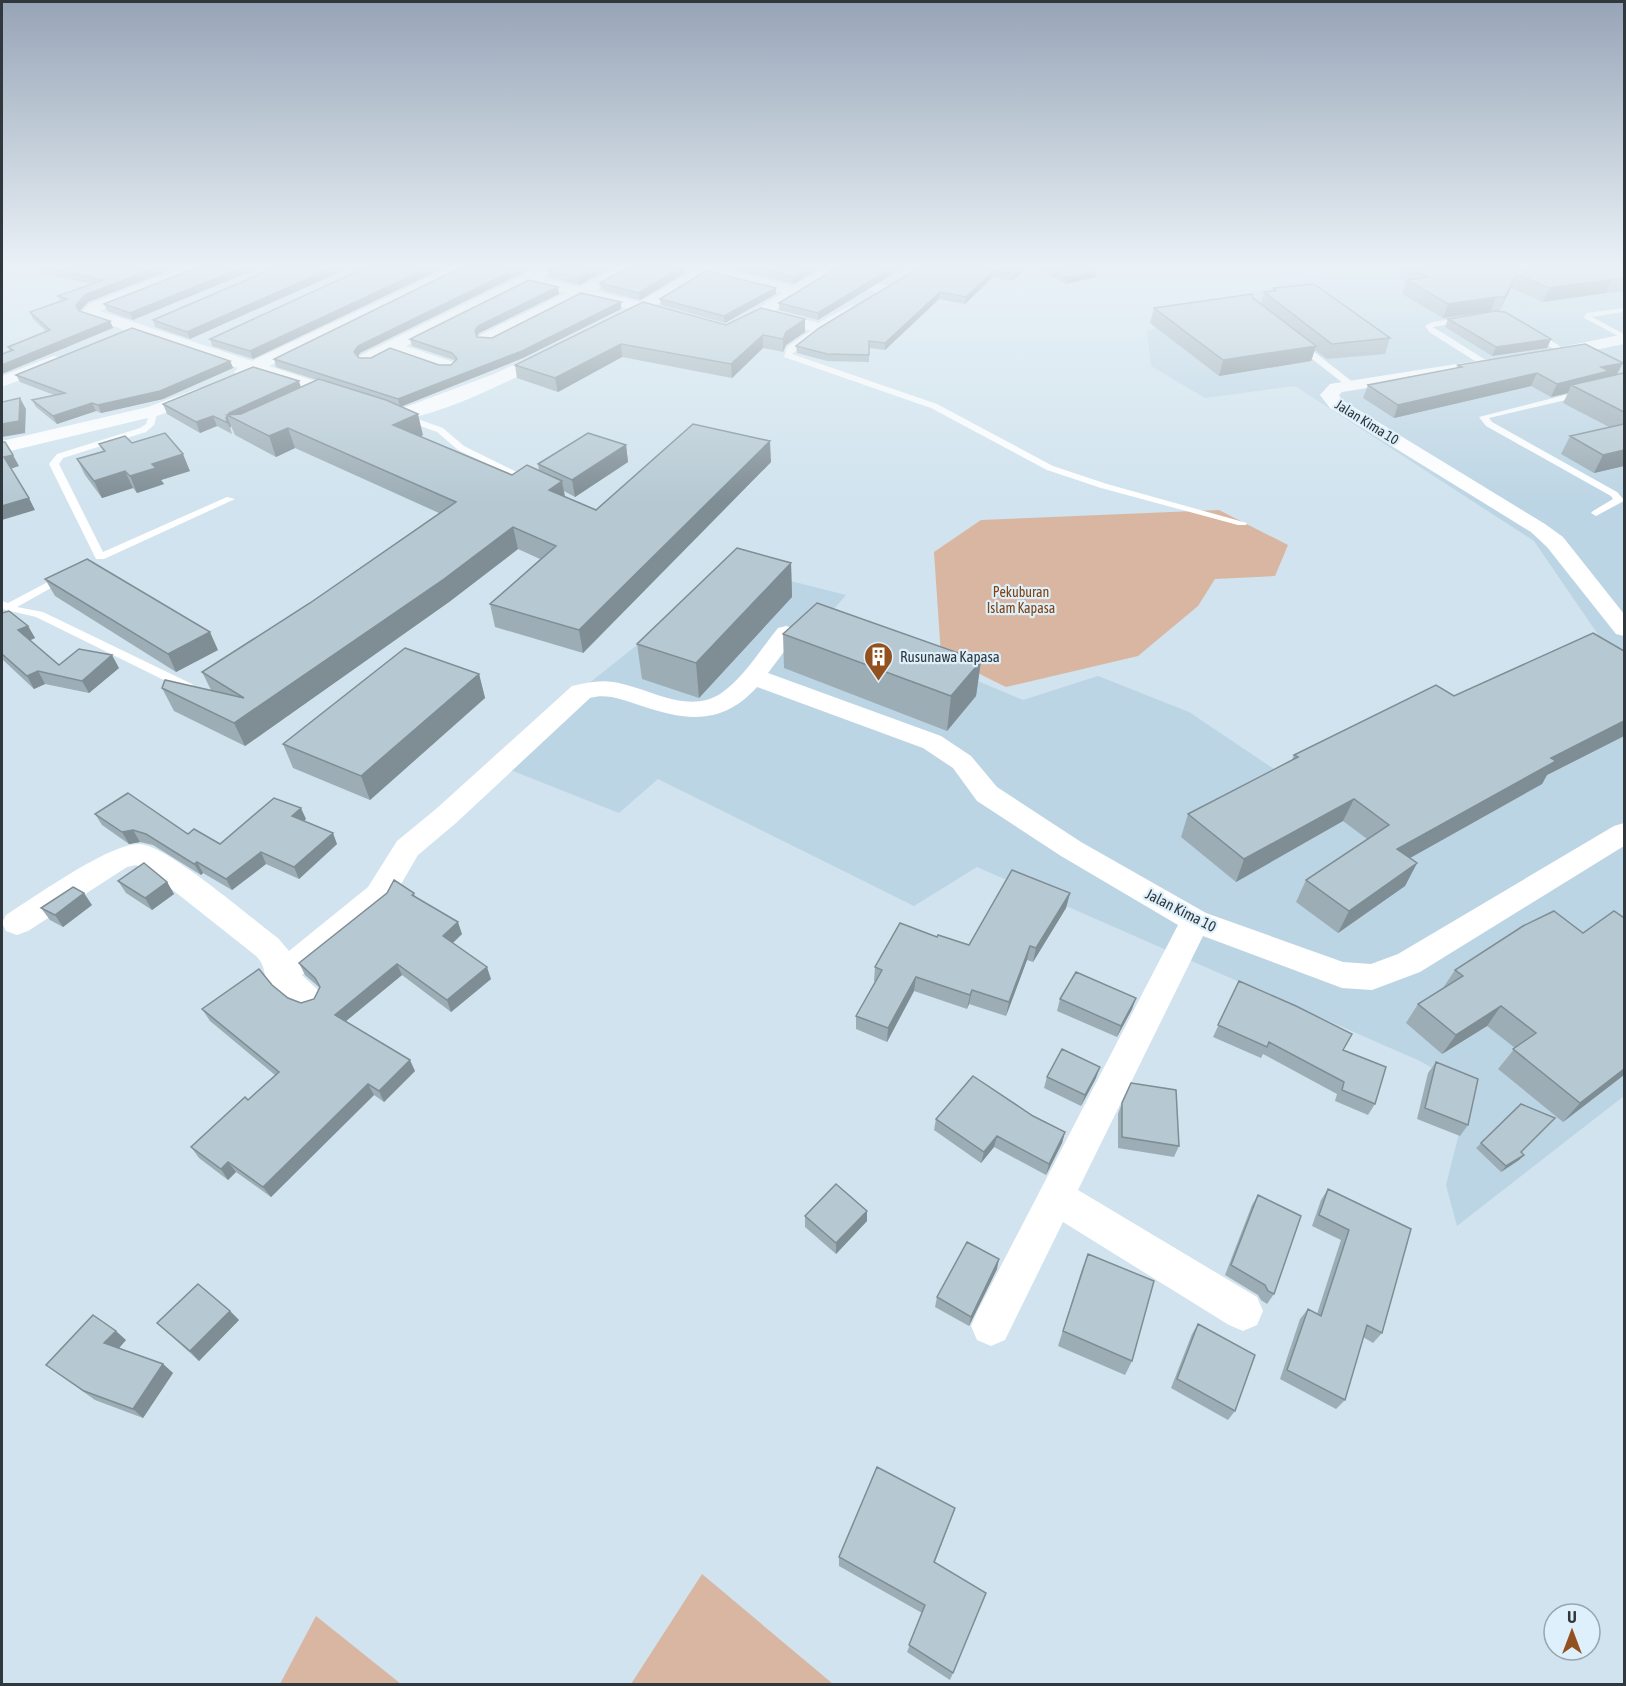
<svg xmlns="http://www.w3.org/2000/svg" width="1626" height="1686" font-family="'Asap Condensed',sans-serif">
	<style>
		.built { fill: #bcd5e4 }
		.green { fill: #d9b6a1 }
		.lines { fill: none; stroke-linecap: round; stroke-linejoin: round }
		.service { fill: #fff; fill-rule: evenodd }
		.minor { fill: #fff; fill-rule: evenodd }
		.wall { fill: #9dadb5 }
		.shaded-wall { fill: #7f8d94 }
		.building { fill: #b6c9d3; stroke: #7f8d94; stroke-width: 1.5 }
		.labels { text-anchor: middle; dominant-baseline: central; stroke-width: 4.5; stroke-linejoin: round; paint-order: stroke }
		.far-street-label { font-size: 14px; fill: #31383d; stroke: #ddf0fb }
		.far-park-label { font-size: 14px; fill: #804210; stroke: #ddf0fb }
		.poi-label { font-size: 15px; fill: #31383d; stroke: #ddf0fb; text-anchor: start }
		.street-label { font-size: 15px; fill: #31383d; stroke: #ddf0fb }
	</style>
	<rect width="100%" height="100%" fill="#d0e3ee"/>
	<!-- built -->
	<path class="built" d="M1417,266H1624V1096L1457,1226L1446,1185L1470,1090L1420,1061L977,867L914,906L658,779L619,813L490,762L735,567L846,595L827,617L1023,700L1098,676L1189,712L1274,769L1312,777L1608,649L1534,541L1295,386L1205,398L1151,366L1147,331L1241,295L1316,276Z"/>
	<!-- green -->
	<path class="green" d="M1219,510L1288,545L1275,576L1215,579L1198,606L1138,656L1006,687L941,655L934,552L981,520Z
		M702,1574L833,1684H631Z
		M316,1616L401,1684H280Z"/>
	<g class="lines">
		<!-- service -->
		<path class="service" d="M1624,308V312L1592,317L1624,334V339L1584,318L1586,313Z
			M1465,317L1469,319L1468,321L1433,327L1489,362V366H1483L1429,332L1425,326L1432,322Z
			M817,326L824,328L792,354L937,404L1053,466L1107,484L1247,523L1246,525H1238L1101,488L1047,470L931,408L784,357L787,347Z
			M1530,331H1536L1569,352L1562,354L1530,335Z
			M1298,344H1304L1354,383V387H1348L1298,348Z
			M1584,390L1588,393L1587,395L1489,418L1492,422L1617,492L1624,500L1622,502L1596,516L1591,513L1593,511L1613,499L1611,496L1486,426L1479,417Z
			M154,408L158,411L154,425L146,432L63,458L59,464L103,552L227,497L235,499L104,559H96L49,464L57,454L140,428L146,424L150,411Z
			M404,414L443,428L464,446L535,481L527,483L458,450L437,432L401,419L400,417Z
			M63,574L67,575V579L17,607L43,612L192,684L194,687L192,690H184L36,617L2,609V601L8,603Z"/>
		<!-- minor -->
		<path class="minor" d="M187,266H209L207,269L100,311L252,361L454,266H474L269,366L400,409L494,374L544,350H556L558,354L556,358C506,382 453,410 399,421L254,373L243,377L237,376L234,372L238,368L83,316L81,313L89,304Z
			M542,266H561L543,278L579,287L620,266H639L595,291L640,302L691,272L680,269L678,266H707L794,286L828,266H847L837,274L889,286L892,289L884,294L828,279L774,311L818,323L851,305L857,307L859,310L857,313L820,333L763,318L734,334L728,332L726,329L728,326L783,293L706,275L648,310L642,312L582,297L492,343H480L478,339L480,335L566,293L530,284L406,346L453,362L456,366L453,370H441L392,353L373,363H361L358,359L361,355Z
			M1624,334V344L1552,359L1546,358L1544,354L1546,350L1552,349Z
			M53,356L59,357L62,361L59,365L2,387V376Z
			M1488,359L1494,360L1497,364L1494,368L1342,392L1339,395L1342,400L1545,524L1563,537L1624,614V636L1616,634L1547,547L1531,532L1330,408L1320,395L1330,384L1336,383Z
			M199,388L205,389L208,393L205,397L160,415L2,453V441L148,407Z
			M786,626L794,628L798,633L768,673L941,736L971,756L997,787L1081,842L1206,913L1343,962L1371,964L1398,954L1614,826L1624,823V846L1420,972L1372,990L1342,988L1203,936L1078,1190L1257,1297L1263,1311L1257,1325L1243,1331L1229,1325L1063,1222L1005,1340L991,1346L977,1340L971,1326L977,1312L1178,925L1061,856L977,801L953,768L923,748L757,687C722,726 685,721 639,705C623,700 607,693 590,698L456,823L418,855L390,903L302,975L319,991L324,1000L319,1009C315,1011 310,1013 305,1012C293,1010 275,992 268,981C262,971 266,966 256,956L150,872L136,865L127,867L28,931L17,935L6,931L2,923L6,915C35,897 108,844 139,844C166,844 252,919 278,938L289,951L368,887L397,841L436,809L572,686C586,683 598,680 613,682C648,687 686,715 720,694C744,678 760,650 778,628Z"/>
	</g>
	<!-- wall -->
	<path class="wall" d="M36,266H180L88,302L79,311L110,321L113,328L10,351L8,347L47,332L33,319L30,312L61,302L58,296L92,284L39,273Z
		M201,266L133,320L107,311L104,304Z
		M279,266L190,339L155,327L153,320Z
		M369,266L253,359L212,346L210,339Z
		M614,266L579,285L548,277L547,270Z
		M719,266H823L794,284Z
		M840,266L818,320L779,310V303Z
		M922,266H1030L1012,281L993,277L965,304L939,299L885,350L869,348V362L827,361L797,353L796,346Z
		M1032,266H1089L1096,277L1066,284Z
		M1398,266H1624V292L1606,293L1543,302L1511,288L1499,311L1551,339L1547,348L1492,356L1445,327L1448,319L1492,311L1443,318L1402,294L1406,282L1399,278L1402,269Z
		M685,273L640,300L601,290L600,283Z
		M776,288V294L725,323L661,305L660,299Z
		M1273,288L1390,338L1385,354L1327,359L1315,350L1311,361L1219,376L1150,323L1154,308L1261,304L1264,292L1273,291Z
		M559,294L479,333L477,337L492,338L621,309L523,358L400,407L423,435L420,437L512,475L539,471L538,464L626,445L628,462L575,497L564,491L565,497L596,510L771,462L583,653L495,627L490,604L540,559L518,549L449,602L245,746L174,711L162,688L211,690L202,672L310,603L439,513L295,448L276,457L235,435L231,426L230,428L232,434L217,426L200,433L167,414L163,404L301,387L317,380L276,367L274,359L360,353L358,356L359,358L439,365H451L455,361L454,360L412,346L410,339Z
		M643,302L726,325L805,332L786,345L783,352L763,348L732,378L622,357L558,392L517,378L515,365Z
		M230,361L233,368L163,399L101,413L96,411L57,424L36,407L32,400L54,395L20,382L16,375Z
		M1458,365L1617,374L1624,373V466L1594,473L1561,454L1570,436L1609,427L1563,403L1568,393L1551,397L1531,386L1394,418L1363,398L1368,385L1456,368Z
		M132,443L190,471L161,480L164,484L137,493L133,488L102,498L85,475L77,459L103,451L99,444Z
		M791,563L792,597L699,698L642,679L637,644Z
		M45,579L218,650L176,672L55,596Z
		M2,613L28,626L35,638L30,640L59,665L119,668L89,693L45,684L34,689L2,659Z
		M783,634L981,661L976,696L947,731L784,668Z
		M1624,651V736L1547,775L1542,784L1410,858L1417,863L1405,886L1338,933L1296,902L1306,880L1367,839L1343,821L1236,882L1181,837L1188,814L1292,760L1294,755L1454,696Z
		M479,674L485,698L370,800L293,768L283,744Z
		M95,814L188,834L220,844L306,819L304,821L337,844L299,879L266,864L232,890L203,873L201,875L153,845L140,842L129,844L102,825Z
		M118,881L167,882L174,894L152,910L126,893Z
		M414,893L416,898L462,934L453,943L491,979L451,1012L402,975L346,1021L415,1071L384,1102L374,1095L271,1197L236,1172L228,1180L199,1158L191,1147L248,1100L275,1075L210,1021L202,1009L272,985L288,998L301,1003L314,999L320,988L305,975L299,963Z
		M1070,893L1066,908L1033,962L1027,960L1006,1016L969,1004L967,1009L914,991L887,1042L856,1029V1016L876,982L874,981L875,967L937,937L969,945Z
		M92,905L63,927L50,920L41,908Z
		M1624,918V1075L1563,1122L1498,1069L1515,1048L1487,1026L1442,1054L1406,1023L1418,1004L1443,988L1455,970L1583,933Z
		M1239,981L1343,1050L1375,1104L1368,1115L1335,1101L1337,1094L1263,1054L1261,1058L1213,1037Z
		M1136,998L1132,1009L1117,1037L1057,1011L1060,999Z
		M1436,1062L1468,1125L1460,1136L1417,1119L1428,1073Z
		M1047,1077L1096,1078L1081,1106L1044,1088Z
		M1122,1103L1179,1146L1174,1157L1118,1148V1114Z
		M1033,1116L1065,1132L1062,1143L1046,1175L994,1147L981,1163L934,1130L936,1119Z
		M1550,1123L1521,1152L1524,1155L1519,1160L1501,1172L1476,1148L1481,1143Z
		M1328,1189L1411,1229L1382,1333L1373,1343L1363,1337L1345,1400L1336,1409L1280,1379L1300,1319L1308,1309L1317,1314L1341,1240L1312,1226L1321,1200Z
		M1258,1195L1274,1294L1267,1304L1261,1300L1258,1295L1225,1275L1252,1205Z
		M805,1216L867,1221L836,1254L805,1227Z
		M1088,1254L1132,1361L1125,1375L1058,1346L1082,1269Z
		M997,1269L969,1326L935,1307L937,1297Z
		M230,1311L239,1320L199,1361L157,1323Z
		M1198,1324L1235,1411L1228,1420L1171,1388L1192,1334Z
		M126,1340L118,1348L163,1364L173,1373L143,1418L95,1400L46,1365Z
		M955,1508L935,1562L953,1673L950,1680L907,1652L922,1613L839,1566V1557Z"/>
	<!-- shaded-wall -->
	<path class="shaded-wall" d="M160,266H180L88,302L79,312L76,305L85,295Z
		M246,266H264L133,320L130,313Z
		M337,266H354L190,339L187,332Z
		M433,266H448L253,359L250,351Z
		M522,266H537L360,353L356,359L354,352L358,346Z
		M601,266H614L579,285L578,278Z
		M685,266V273L640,300L639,293Z
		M812,266H823L794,284V277Z
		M895,266H906L818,320V313Z
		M1023,266H1030L1012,281L1013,274Z
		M994,270L993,277L965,304L966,297Z
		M1097,270L1096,277L1066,284L1067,278Z
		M1516,274L1511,288L1499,312L1505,297Z
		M1612,279L1606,293L1543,302L1549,288Z
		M558,287L559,294L479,333L476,338L475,331L478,326Z
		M776,288V294L725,323L724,316Z
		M940,292L939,299L885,350V343Z
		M1496,297L1491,311L1443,318L1448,304Z
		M621,302V309L523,358L400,407L398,399Z
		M805,319V332L786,345L783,352V339L786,332Z
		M110,321L113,328L2,374V365Z
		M763,335V348L732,378L731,364Z
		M1551,339L1547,348L1492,356L1496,347Z
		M621,344L622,357L558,392L555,378Z
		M1316,346L1311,361L1219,376L1223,360Z
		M230,361L233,368L163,399L101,413L98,405Z
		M1623,363L1616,376L1571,385L1568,393L1551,397L1557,384L1601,367Z
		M1537,373L1531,386L1394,418L1398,405Z
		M299,381L302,391L239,420L228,415L229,413Z
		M20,398L26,409L25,433L2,437V424Z
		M92,403L96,411L57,424L53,416Z
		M418,414L423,435L399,446L393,425Z
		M213,416L217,426L200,433L196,422Z
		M227,416L231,426L230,428L232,434L226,418Z
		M288,428L295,448L276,457L269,436Z
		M770,441L771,462L583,653L579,630Z
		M626,445L628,462L575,497L572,480Z
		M1624,450V466L1594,473L1603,455Z
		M183,454L190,471L161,480L164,484L137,493L130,476L152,464Z
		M13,455L19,466L10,469L4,457Z
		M125,471L133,488L102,498L94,481Z
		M562,481L566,503L549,490Z
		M29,498L35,510L2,520V506Z
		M513,527L518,549L449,602L245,746L234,723Z
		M791,563L792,597L699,698L696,663Z
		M28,626L35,638L26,642L18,630Z
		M210,632L218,650L176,672L168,654Z
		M112,655L119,668L89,693L82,681Z
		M981,661L976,696L947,731L951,696Z
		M38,671L45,684L34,689L27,676Z
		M479,674L485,698L370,800L361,776Z
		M1624,721V736L1547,775L1542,784L1385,872L1397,849L1551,758Z
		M1354,799L1343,821L1236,882L1244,859Z
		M301,808L306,819L297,827L292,816Z
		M133,830L140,842L129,844L122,832Z
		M333,833L337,844L299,879L294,867Z
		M261,852L266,864L232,890L226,879Z
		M197,862L203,873L201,875L194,864Z
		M1417,863L1405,886L1338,933L1349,911Z
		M167,882L174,894L152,910L145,898Z
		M84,893L92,905L63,927L55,915Z
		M1070,893L1066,908L1033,962L1036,948Z
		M458,922L462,934L447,948L443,936Z
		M1030,946L1027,960L1006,1016L1009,1002Z
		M397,964L402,975L340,1026L335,1015Z
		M487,967L491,979L451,1012L447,1000Z
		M916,977L914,991L887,1042L888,1028Z
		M972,990L969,1004L967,1009L970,995Z
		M1136,998L1132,1009L1117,1037L1121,1026Z
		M1501,1006L1487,1026L1442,1054L1456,1035Z
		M410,1060L415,1071L384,1102L379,1091Z
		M1100,1067L1096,1078L1081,1106L1085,1095Z
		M1624,1069V1075L1563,1122L1580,1103Z
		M368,1084L374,1095L271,1197L263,1187Z
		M1065,1132L1062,1143L1046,1175L1049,1164Z
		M997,1136L994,1147L981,1163L984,1152Z
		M1524,1155L1519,1160L1501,1172L1506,1166Z
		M228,1162L236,1172L228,1180L221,1169Z
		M867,1211V1221L836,1254V1243Z
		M999,1259L997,1269L969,1326L971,1317Z
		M230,1311L239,1320L199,1361L190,1351Z
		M116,1331L126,1340L115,1353L104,1343Z
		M163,1364L173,1373L143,1418L133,1409Z"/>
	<!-- building -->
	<path class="building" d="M37,266H160L85,295L76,305L79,311L110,321L2,365V354L13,350L8,347L50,330L30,312L67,299L58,296L103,280Z
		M201,266H246L130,313L104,304Z
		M279,266H337L187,332L153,320Z
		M369,266H433L250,351L210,339Z
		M464,266H522L358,346L354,352L359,358H371L390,348L439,365H451L457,359L452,353L410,339L529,280L558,287L478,326L475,331L477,337L492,338L581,293L621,302L522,351L398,399L274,359Z
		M554,266H601L578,278L547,270Z
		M631,266H684L639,293L600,283Z
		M747,266H812L794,277Z
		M840,266H895L818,313L779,303Z
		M922,266H1023L1013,274L994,270L966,297L940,292L885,343L869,341V355L827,354L796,346L819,328Z
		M1045,266H1089L1097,270L1067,278Z
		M1408,266H1624V278L1549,288L1516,274L1505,297H1496L1448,304L1407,280L1428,277Z
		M706,271L776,288L724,316L660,299Z
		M1314,284L1390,338L1332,344L1264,292L1276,291L1273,288Z
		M1252,294L1253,298L1316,346L1223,360L1154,308Z
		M643,302L726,325L761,308L805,319L786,332L783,339L763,335L731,364L621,344L555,378L515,365Z
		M1495,311L1505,312L1551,339L1496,347L1448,319Z
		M132,328L230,361L160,391L98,405L92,403L53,416L32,400L65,393L16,375Z
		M1585,344L1623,363L1601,367L1609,371L1557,384L1537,373L1398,405L1368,385L1462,367L1458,365Z
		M253,367L299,381L229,413L226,418L228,423L213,416L196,422L163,404Z
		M1624,373V412L1571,385Z
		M319,379L386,400L418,414L393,425L512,475L527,465L562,481L549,490L596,510L693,424L770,441L579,630L490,604L556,546L513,527L444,579L234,723L162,688L165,680L244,698L202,672L310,603L456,502L288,428L269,436L227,415L241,414Z
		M20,398L19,421L2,424V402Z
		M1624,424V450L1603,455L1570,436Z
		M165,433L183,454L152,464L156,468L130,476L125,471L94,481L77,459L105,451L99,444L125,436L132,443Z
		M588,433L626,445L572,480L538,464Z
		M2,442H5L13,455L4,457L29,498L2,506Z
		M737,548L791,563L696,663L637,644Z
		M87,559L210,632L168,654L45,579Z
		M817,603L981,661L951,696L783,634Z
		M9,611L28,626L18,630L59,665L79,649L112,655L82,681L38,671L27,676L2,654V613Z
		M1593,633L1624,651V721L1551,758L1556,761L1397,849L1417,863L1349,911L1306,880L1389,825L1354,799L1244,859L1188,814L1298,757L1294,755L1436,685L1454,696Z
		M405,648L479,674L361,776L283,744Z
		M128,793L188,834L194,829L220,844L274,798L301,808L292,816L333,833L294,867L261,852L226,879L197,862L194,864L146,834L133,830L122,832L95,814Z
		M144,863L167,882L145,898L118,881Z
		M1012,870L1070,893L1036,948L1030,946L1009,1002L972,990L970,995L916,977L888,1028L856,1016L882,970L875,967L900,923L937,937L938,935L969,945Z
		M394,880L414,893L412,895L458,922L443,936L487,967L447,1000L397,964L335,1015L410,1060L379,1091L368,1084L263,1187L228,1162L221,1169L191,1147L245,1097L248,1100L279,1072L202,1009L259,969L272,985L288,998L301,1003L314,999L320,987L315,978L299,963L387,893Z
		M73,887L84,893L55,915L41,908Z
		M1554,911L1583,933L1614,911L1624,918V1069L1580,1103L1513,1049L1536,1033L1501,1006L1456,1035L1418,1004L1463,976L1455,970L1523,926Z
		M1076,972L1136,998L1121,1026L1060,999Z
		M1239,981L1296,1006L1352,1034L1343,1050L1386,1067L1375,1104L1342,1090L1344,1082L1269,1042L1267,1047L1218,1025Z
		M1062,1049L1100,1067L1085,1095L1047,1077Z
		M1436,1062L1478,1079L1468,1125L1425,1108Z
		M973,1076L1033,1116L1065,1132L1049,1164L997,1136L984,1152L936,1119Z
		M1131,1083L1176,1090L1179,1146L1122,1137V1103Z
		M1521,1104L1555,1118L1521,1152L1524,1155L1506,1166L1481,1143Z
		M836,1184L867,1211L836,1243L805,1216Z
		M1328,1189L1411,1229L1382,1333L1367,1325L1345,1400L1287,1370L1308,1309L1321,1316L1349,1230L1319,1215Z
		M1258,1195L1301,1216L1274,1294L1268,1291L1265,1285L1231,1265Z
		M967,1242L999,1259L971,1317L937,1297Z
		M1088,1254L1154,1281L1132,1361L1063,1331Z
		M198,1284L230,1311L190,1351L157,1323Z
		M93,1315L116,1331L104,1343L163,1364L133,1409L84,1391L46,1365Z
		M1198,1324L1255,1355L1235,1411L1177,1379Z
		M877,1467L955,1508L934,1562L986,1593L953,1673L909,1645L925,1605L839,1557Z"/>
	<!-- sky -->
	<linearGradient id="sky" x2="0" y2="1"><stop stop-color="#97a4b7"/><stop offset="0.53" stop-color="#eaf2f7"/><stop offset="1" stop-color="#eaf2f7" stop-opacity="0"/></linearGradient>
	<rect width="1626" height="502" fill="url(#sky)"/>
	<!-- icons -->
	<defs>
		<symbol id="building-pin" viewBox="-11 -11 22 30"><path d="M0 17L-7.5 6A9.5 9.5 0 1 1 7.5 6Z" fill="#93511f" stroke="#ddf0fb"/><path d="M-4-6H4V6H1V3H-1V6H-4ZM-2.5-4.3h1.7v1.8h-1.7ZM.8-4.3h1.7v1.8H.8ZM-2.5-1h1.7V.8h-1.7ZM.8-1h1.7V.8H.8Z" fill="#fff"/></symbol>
	</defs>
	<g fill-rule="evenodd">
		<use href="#building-pin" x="862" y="640" width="33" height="45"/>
	</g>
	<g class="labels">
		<!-- far-street labels -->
		<g class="far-street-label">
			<text transform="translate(1367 422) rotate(32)">Jalan Kima 10</text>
		</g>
		<!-- far-park labels -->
		<g class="far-park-label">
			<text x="1021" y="592">Pekuburan<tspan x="1021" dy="16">Islam Kapasa</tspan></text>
		</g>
		<!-- poi labels -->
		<g class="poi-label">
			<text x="900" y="656">Rusunawa Kapasa</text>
		</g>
		<!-- street labels -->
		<g class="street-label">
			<text transform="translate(1181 910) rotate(27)">Jalan Kima 10</text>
		</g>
	</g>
	<!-- border -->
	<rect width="1626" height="1686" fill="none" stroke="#31383d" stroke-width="6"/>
	<!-- north arrow -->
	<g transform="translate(1572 1632)"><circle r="28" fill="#ddf0fb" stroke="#98a6af" stroke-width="1.5"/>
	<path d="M0-4.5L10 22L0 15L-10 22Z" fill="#93511f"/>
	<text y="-9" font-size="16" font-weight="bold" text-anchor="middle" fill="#31383d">U</text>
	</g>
</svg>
